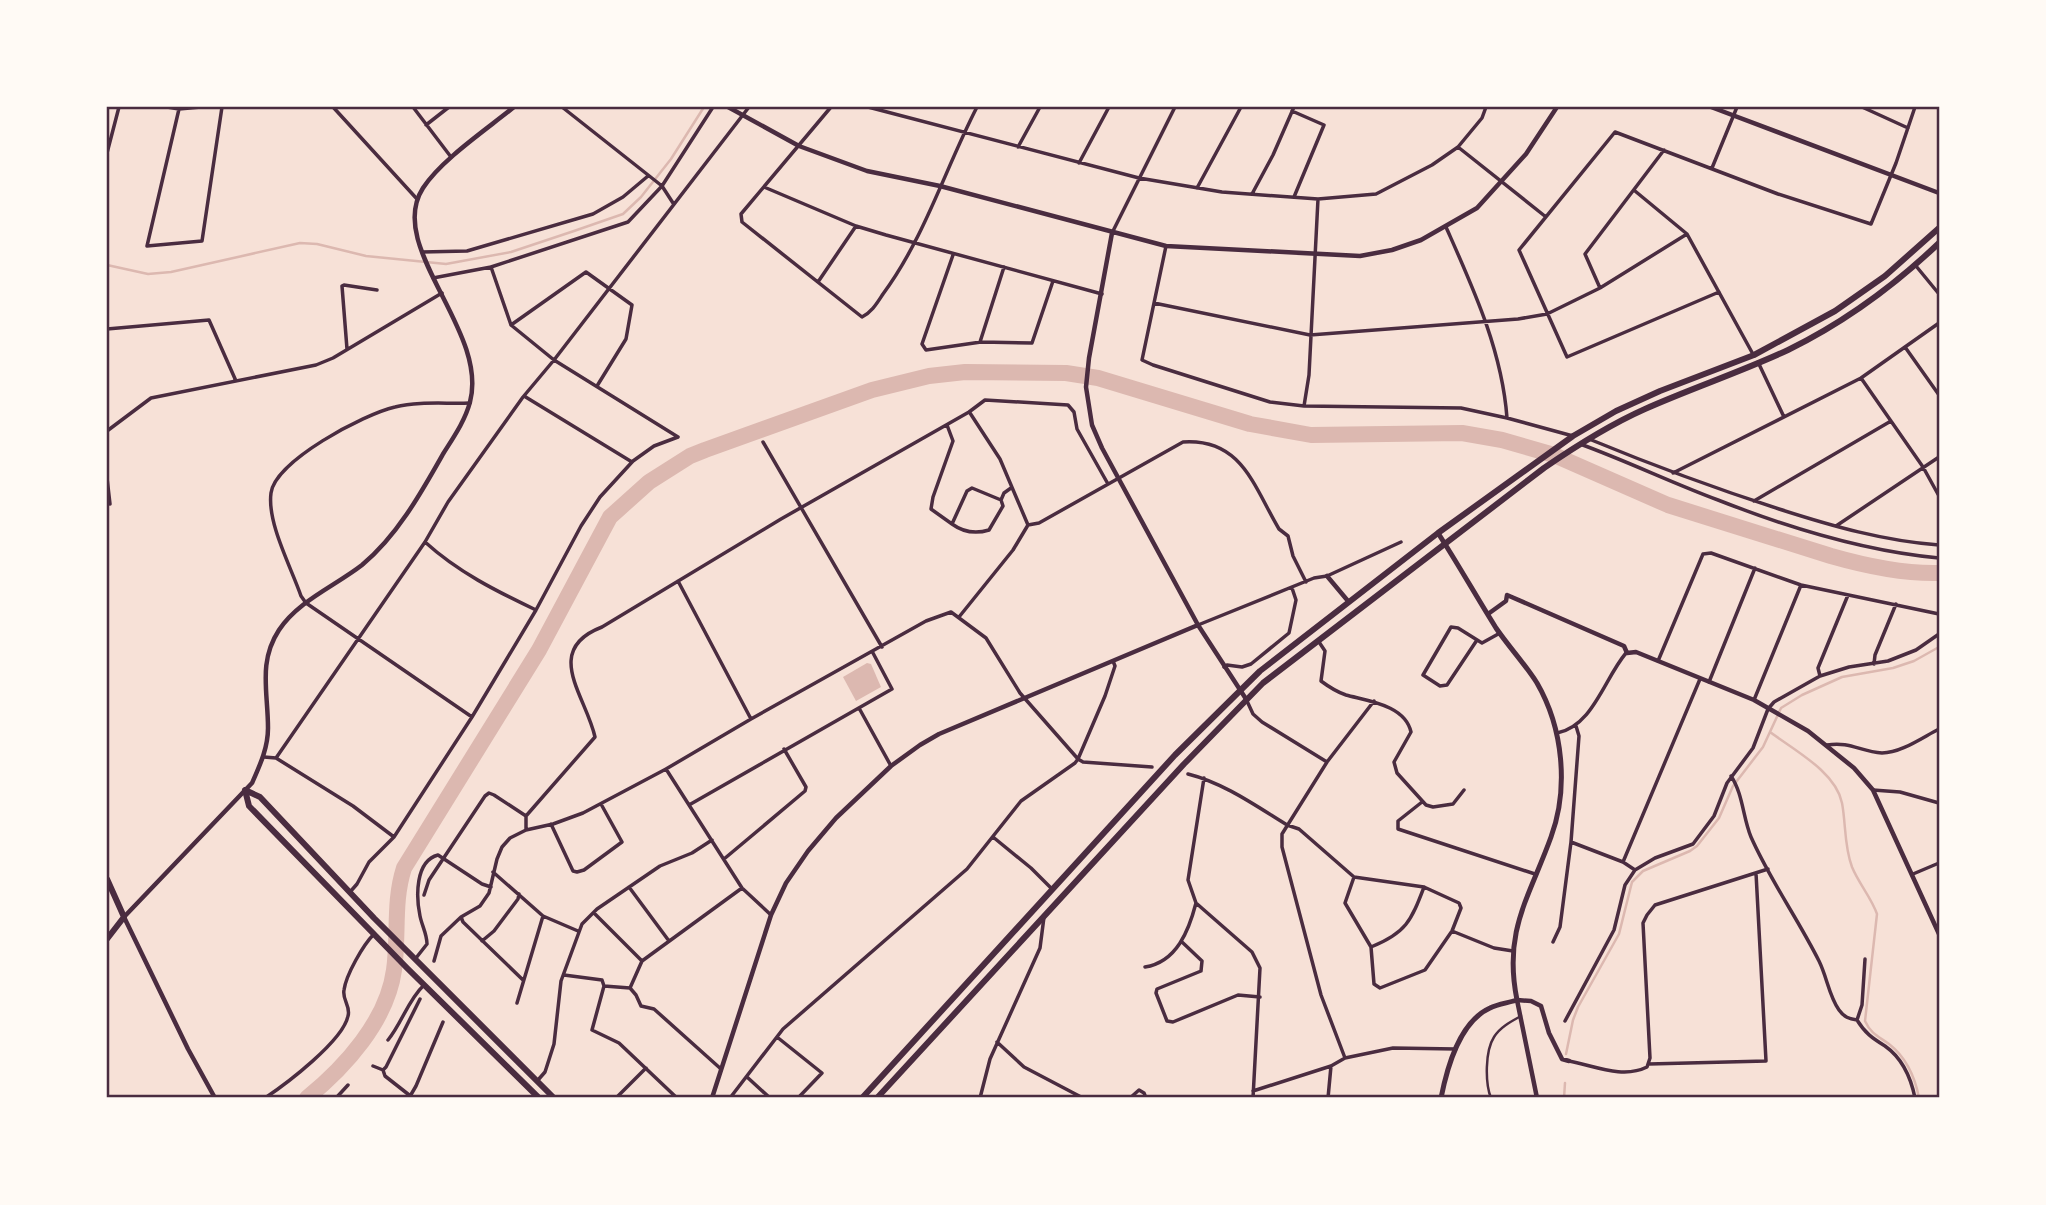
<svg xmlns="http://www.w3.org/2000/svg" width="2046" height="1205" font-family="'Asap Condensed',sans-serif">
	<style>
		.water { fill: #dcb8b0 }
		.lines { fill: none; stroke-linecap: round; stroke-linejoin: round }
		.stream { stroke: #dcb8b0; stroke-width: 2.5 }
		.river { stroke: #dcb8b0; stroke-width: 16 }
		.pedestrian { stroke: #4a2c40; stroke-width: 2.5 }
		.minor { stroke: #4a2c40; stroke-width: 3.5 }
		.tertiary { stroke: #4a2c40; stroke-width: 4.5 }
		.secondary { stroke: #4a2c40; stroke-width: 5 }
		.primary { stroke: #4a2c40; stroke-width: 6 }
		.trunk { stroke: #4a2c40; stroke-width: 6 }
		.neatline { fill: none; stroke: #4a2c40; stroke-width: 2.5 }
	</style>
	<rect width="100%" height="100%" fill="#f7e1d7"/>
	<!-- water -->
	<path class="water" d="M867,663L871,664L881,687L856,701L843,677Z"/>
	<g class="lines">
		<!-- stream -->
		<path class="stream" d="M107,265L148,274L171,272L300,243L317,244L366,256L446,264L511,252L574,231L623,214L641,197L671,159L704,107
			M1770,732C1794,750 1836,772 1842,803C1846,824 1844,846 1852,867C1859,884 1871,897 1877,914L1865,1021C1871,1034 1878,1036 1889,1044C1907,1058 1915,1077 1919,1098
			M1566,1054L1573,1020L1578,1007L1619,934L1632,882L1643,871L1690,851L1697,846L1719,818L1733,786L1763,747L1781,708L1802,695L1842,677L1893,668L1914,661L1939,647
			M1564,1098L1565,1083"/>
		<!-- river -->
		<path class="river" d="M307,1098C345,1067 387,1021 394,970C399,935 393,902 404,868L539,650L610,517L649,482L690,456L705,450L872,390L929,376L965,372L1066,373L1098,378L1250,424L1311,435L1462,433L1502,440L1554,455L1668,505L1831,556C1866,566 1903,574 1939,573"/>
		<!-- pedestrian -->
		<path class="pedestrian" d="M1491,1098C1485,1083 1485,1051 1494,1037C1500,1027 1512,1021 1521,1016"/>
		<!-- minor -->
		<path class="minor" d="M167,107L179,109L201,107
			M333,107L417,199
			M413,107L451,157
			M562,107L662,186L673,203
			M831,107L741,214L742,222L862,317C872,312 877,303 883,294C925,237 945,169 977,107
			M868,107L1139,178L1222,192L1318,199L1376,194L1432,165L1458,147L1482,118L1486,107
			M1862,107L1908,128
			M179,109L147,246L202,241L222,107
			M1292,111L1324,125L1294,197
			M426,125L449,107
			M1018,147L1040,107
			M1458,147L1546,217
			M1664,150L1585,254L1600,288L1687,234
			M107,153L119,107
			M1079,163L1109,107
			M1712,168L1737,107
			M764,187L856,226L886,235L1102,294
			M1197,188L1241,107
			M1635,191L1687,234L1754,356
			M1252,194L1273,155L1294,107
			M1446,227C1473,288 1502,350 1507,418
			M1112,233L1175,107
			M1166,246L1142,360L1153,365L1270,402L1304,406L1461,408L1507,418L1573,436
			M422,252L467,251L593,214L623,197L648,176
			M953,255L922,344L926,350L981,342L1032,343L1053,281
			M1916,266L1939,294
			M491,267L511,325L554,360L678,437
			M433,278L491,267L628,222L662,186L713,107
			M818,282L856,226
			M1719,292L1567,357L1519,250L1615,132L1778,194L1871,224L1896,163L1915,107
			M1154,303L1310,335L1518,319L1547,314L1600,288
			M511,325L586,272L632,305L626,339L597,386
			M107,329L209,320L236,381
			M980,342L1004,267
			M1905,347L1939,395
			M347,349L342,286L344,285L377,290
			M1758,362L1784,417
			M1861,378L1923,467L1939,496
			M524,396L632,462
			M470,403C445,404 419,401 395,407C364,414 275,461 271,493C267,523 291,567 301,596L306,603L472,717
			M1304,406L1309,375L1318,199
			M970,413L1000,459L1028,525
			M947,425L953,441L933,497L931,509L952,524L967,491L972,488L1001,500L1004,493L1011,488
			M107,431L151,398L316,365L333,358L442,293
			M1589,439C1652,465 1714,488 1779,509C1832,526 1884,541 1939,545
			M763,442L882,647
			M1580,444C1627,461 1672,483 1718,500C1789,528 1863,551 1939,558
			M1673,473L1861,378L1939,323
			M107,478L110,504
			M1754,501L1891,421
			M952,524C963,532 976,534 989,530L1003,506L1001,500
			M1836,526L1939,457
			M425,542C458,572 496,591 536,610
			M678,581L751,719
			M959,617L1013,550L1028,525L1039,523L1183,442C1242,438 1254,487 1279,529L1288,536L1293,556L1306,582
			M1198,625L1314,578L1327,576L1401,542
			M1477,640L1447,685L1440,686L1423,675L1451,627L1458,628L1482,643L1500,633
			M1319,642L1325,651L1321,681C1329,687 1337,692 1346,695C1368,701 1405,705 1411,732L1394,762L1397,773L1426,805L1433,807L1453,804L1464,790
			M1113,661L1115,666L1105,696L1078,759L1083,762L1152,767
			M1658,661L1703,554L1711,553L1801,585L1939,614
			M1874,664L1875,655L1896,604
			M1224,667L1227,665L1242,667L1251,664L1289,633L1296,600L1292,588
			M1820,676L1818,668L1848,595
			M1709,682L1755,568
			M1754,700L1801,585
			M1247,701L1253,714L1262,722L1327,762L1282,834V847L1321,995L1345,1058
			M859,708L891,766
			M1557,733C1593,726 1604,679 1626,653
			M1827,745C1850,741 1861,752 1882,753C1901,753 1923,737 1939,729
			M264,757L276,758L353,806L394,837
			M276,758L425,542L448,502L523,397L554,360L749,107
			M1327,762L1374,701
			M666,769L742,888L771,915
			M1188,774C1224,783 1256,806 1287,825L1299,829L1354,877L1424,887L1459,903L1461,908L1452,931L1425,970L1380,988L1374,984L1371,947L1345,903L1354,877
			M1731,776C1743,794 1743,818 1751,837C1770,880 1798,919 1819,961C1827,977 1829,996 1839,1010C1844,1017 1849,1019 1857,1020C1865,1033 1872,1038 1885,1046C1902,1058 1911,1078 1915,1098
			M1204,778L1188,880L1196,903L1252,952L1260,968L1253,1098
			M1873,790L1900,792L1939,803
			M1422,802L1398,821V829L1535,874
			M689,805L892,689L873,653
			M551,824L573,871L577,872L584,870L622,842L601,804
			M526,830V816L595,737C586,696 542,650 602,627L781,519L969,412L985,400L1068,405L1074,412L1077,429L1108,484
			M993,837L1031,868L1052,889
			M1571,842L1623,862L1635,870L1655,858L1693,844L1714,816L1727,783L1753,748L1768,709L1774,702L1820,676L1849,667L1888,661L1916,650L1939,634
			M724,859L805,791L806,787L784,749
			M1623,862L1700,679
			M493,872L543,916L578,931
			M1913,874L1939,863
			M629,887L669,941
			M350,892L357,884L369,862L394,837L472,717L536,610L581,526L600,497L633,461L654,446L678,437
			M424,895L429,880L485,796L489,793L494,795L526,816
			M594,913L642,961
			M461,917L463,922L523,980
			M1452,931L1494,948L1513,951
			M482,941L494,931L518,899L519,894
			M1182,942L1202,961L1201,971L1157,989L1156,993L1167,1021L1173,1022L1238,995L1260,997
			M1553,942L1560,927L1571,842L1579,736L1576,726
			M1371,947C1406,933 1411,921 1424,887
			M416,958L427,944C427,934 422,926 420,916C416,897 415,861 438,855L482,884L491,887
			M434,961L441,936L461,917L480,906L489,893L497,859L502,847L510,838L526,830L553,824L583,813L666,769L751,719L926,621L951,612L986,638L1020,693L1078,759L1075,763L1021,801L967,869L783,1029L730,1098
			M1145,967C1177,962 1189,930 1196,903
			M564,975L602,980L604,986L630,988L642,961L742,888
			M604,986L592,1030L619,1043L677,1098
			M630,988L636,995L641,1006L654,1009L721,1069
			M517,1003L543,916
			M1857,1020L1862,1005L1865,959
			M1565,1021L1614,930L1625,885L1635,870
			M777,1037L822,1073L798,1098
			M388,1040C402,1023 408,1000 424,985
			M997,1042L1024,1067L1083,1098
			M1569,1061C1595,1066 1623,1079 1647,1067L1650,1058L1643,923L1647,915L1655,905L1768,869
			M1649,1064L1766,1061L1756,873
			M373,1066L383,1070L386,1067L420,999
			M383,1070L385,1076L413,1098
			M747,1077L770,1098
			M538,1080L545,1072L554,1044L561,981L582,924L597,909L660,866L692,853L712,840
			M1253,1091L1331,1066L1345,1058L1393,1048L1456,1049
			M265,1098C286,1084 343,1041 348,1016C351,1006 342,1000 344,990C346,975 363,945 374,934
			M336,1098L348,1085
			M409,1098L416,1086L443,1022
			M616,1098L646,1068
			M980,1098L990,1059L1040,948L1044,917
			M1130,1098L1139,1090L1144,1093L1146,1098
			M1328,1098L1331,1066"/>
		<!-- tertiary -->
		<path class="tertiary" d="M728,107L799,146L867,171L940,186L1166,246L1360,256L1392,250L1421,240L1477,208L1526,154L1557,107
			M1711,107L1939,193
			M1112,233L1089,358L1086,387L1092,425L1102,448L1198,625L1246,699
			M1327,576L1348,601
			M1488,614L1506,601L1507,595L1624,646L1627,653L1636,652L1754,700L1808,731L1854,768L1873,790L1939,934
			M215,1098L188,1049L124,917L252,783C260,765 268,748 268,728C268,692 258,662 279,630C298,601 335,586 362,565C397,536 421,493 443,454C453,438 465,421 470,402C489,330 385,247 423,188C441,160 487,129 514,107
			M712,1098L771,915L786,883L808,851L836,818L891,766L920,745L939,734L1198,625
			M1537,1098L1517,1000L1531,1001L1541,1006L1549,1033L1562,1059L1569,1061"/>
		<!-- secondary -->
		<path class="secondary" d="M1438,533C1458,564 1476,596 1496,628C1509,647 1525,664 1537,683C1563,728 1569,788 1551,837C1529,898 1503,931 1517,1000C1508,1003 1498,1004 1490,1008C1459,1022 1447,1068 1441,1098"/>
		<!-- primary -->
		<path class="primary" d="M245,790L260,797L374,918L554,1098
			M245,790L249,806L407,968L539,1098
			M107,879L124,917L107,939"/>
		<!-- trunk -->
		<path class="trunk" d="M862,1098L1175,755L1260,671L1438,533L1573,436L1616,411L1660,391L1754,355L1835,311L1885,276L1939,228
			M877,1098L1184,764L1263,683L1544,468C1576,446 1609,425 1645,409C1692,388 1741,372 1788,350C1843,323 1895,285 1939,243"/>
	</g>
	<!-- border -->
	<rect width="2046" height="1205" fill="none" stroke="#fffaf5" stroke-width="217"/>
	<rect x="108" y="108" width="1830" height="988" class="neatline"/>
</svg>
